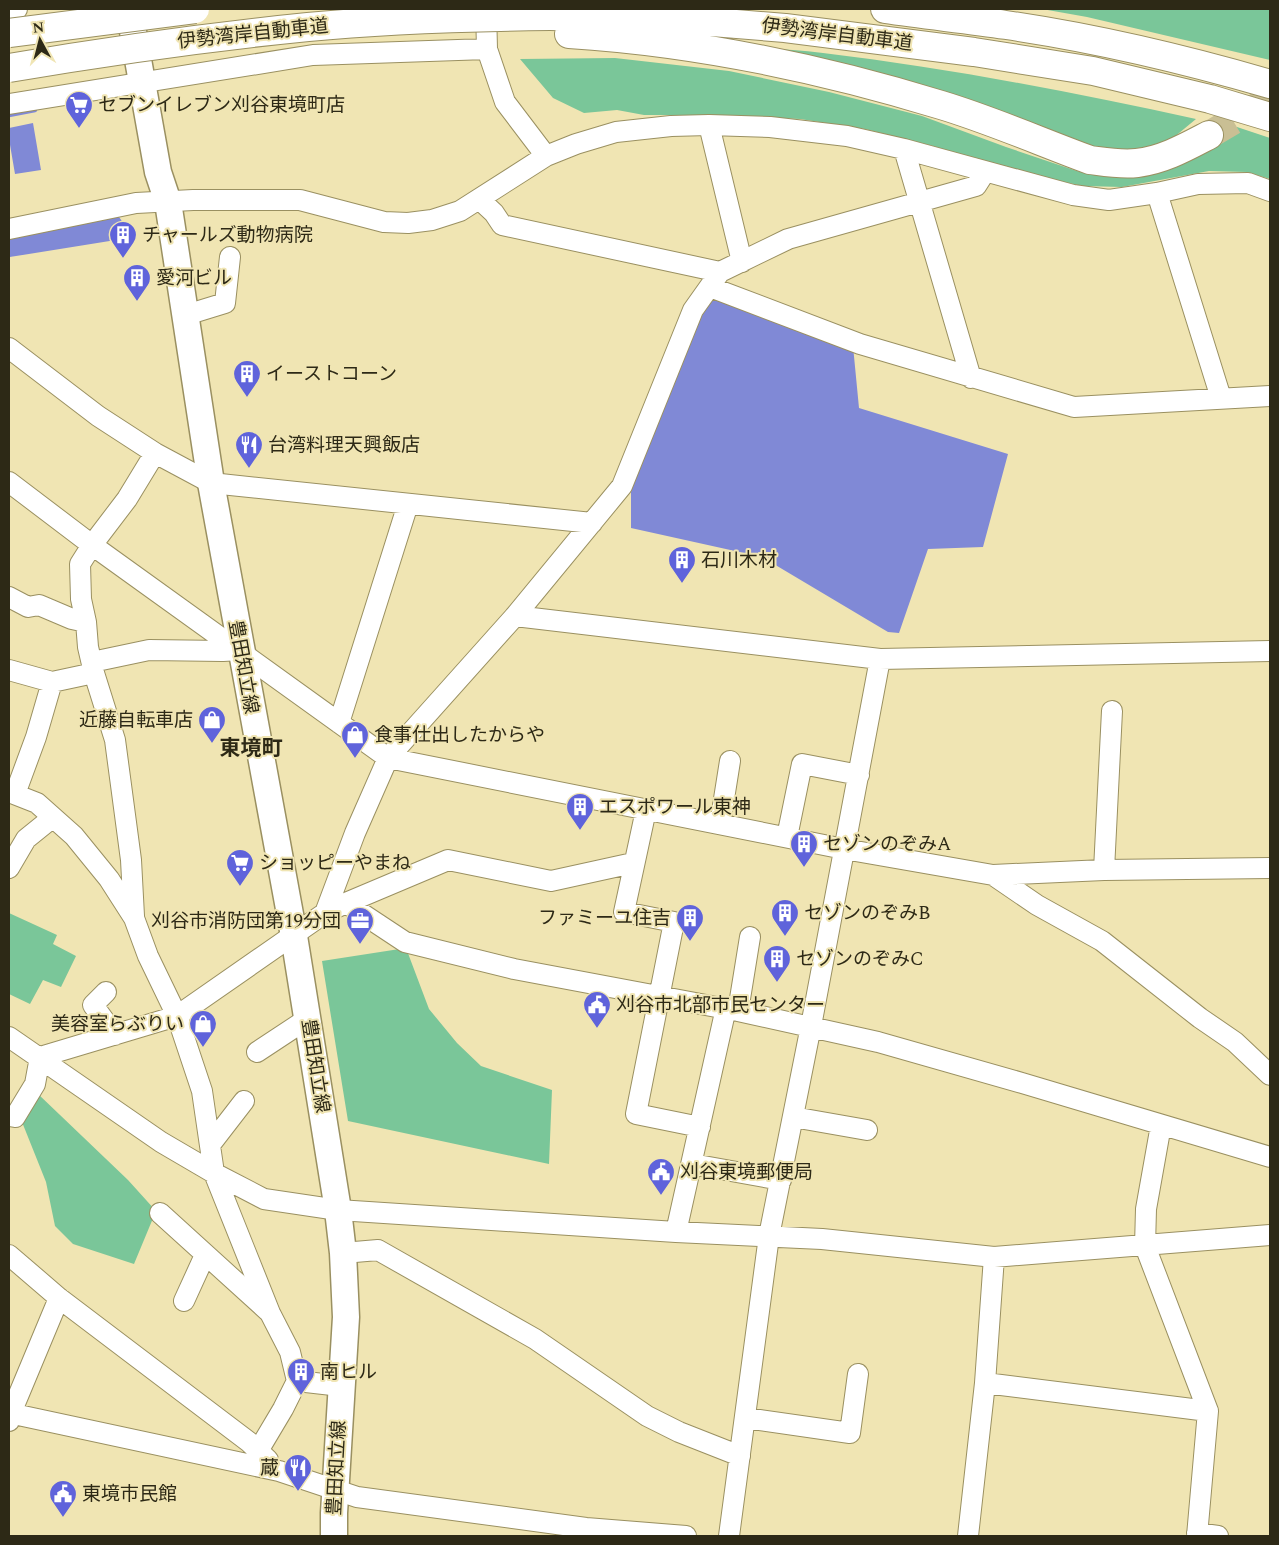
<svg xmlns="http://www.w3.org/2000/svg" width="1279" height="1545" font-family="Spectral,'Noto Sans JP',serif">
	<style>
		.green { fill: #7ac699 }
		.water { fill: #8089d6 }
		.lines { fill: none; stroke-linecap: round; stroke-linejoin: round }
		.stream { stroke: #8089d6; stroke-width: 4.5 }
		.river { stroke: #8089d6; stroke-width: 28 }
		.highway-tunnel { stroke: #c9bf94; stroke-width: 28; stroke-dasharray: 28 14; stroke-linecap: butt }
		.minor-casing { stroke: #9a9061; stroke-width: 22 }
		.major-casing { stroke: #9a9061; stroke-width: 29 }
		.highway-casing { stroke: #9a9061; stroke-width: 30 }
		.minor { stroke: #fff; stroke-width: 20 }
		.major { stroke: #fff; stroke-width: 26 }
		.highway { stroke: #fff; stroke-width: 28 }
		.highway-bridge-casing { stroke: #9a9061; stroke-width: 30; stroke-linecap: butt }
		.highway-bridge { stroke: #fff; stroke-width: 28 }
		.labels { text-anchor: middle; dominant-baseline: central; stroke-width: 4; stroke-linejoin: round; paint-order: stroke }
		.street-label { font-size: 19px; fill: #2d2916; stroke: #f0e5b3 }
		.poi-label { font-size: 19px; fill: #2d2916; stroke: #f0e5b3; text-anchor: start }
		.quarter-label { font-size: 21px; font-weight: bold; fill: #2d2916; stroke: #f0e5b3 }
	</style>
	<rect width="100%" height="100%" fill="#f0e5b3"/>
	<!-- green -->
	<path class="green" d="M1042,9H1270V60L1087,17Z
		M740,47C768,49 796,49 823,53C948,68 1073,92 1196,119L1167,143L1134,155L1099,153Z
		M615,58L729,71L829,92L922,116L1006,147L1080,172L1125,178L1175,164L1237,127L1270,138V179L1247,172L1209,171L1122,187L1083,186L1006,170L933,146L865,129L800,119L712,115H644L617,110L584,113L553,98L520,59Z
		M9,913L57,935L53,944L76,956L61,987L43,980L30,1004L9,994Z
		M406,948L429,1009L457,1043L481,1066L552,1090L549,1164L348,1121L322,961Z
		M37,1093L128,1180L156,1211L134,1264L73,1244L55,1226L46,1182L20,1117Z"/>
	<!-- water -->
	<path class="water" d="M33,123L41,170L15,174L9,139V128Z
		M717,295L853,346L859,408L1008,454L983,547L928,549L899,633L888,632L762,557L631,528V492L641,457L701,312Z"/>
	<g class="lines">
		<!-- stream -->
		<path class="stream" d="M9,115L35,110"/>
		<!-- river -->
		<path class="river" d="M9,243L109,227"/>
		<!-- highway-tunnel -->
		<path class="highway-tunnel" d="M1209,135L1270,99"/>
		<defs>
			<path id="minor" d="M486,9L487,49L505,102L546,156
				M9,10L17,9
				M9,104L313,55L487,49
				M709,125L742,262
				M904,149L971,378
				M1157,193L1221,398
				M479,199L494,213L502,225L720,272
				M9,229L136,203L193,200H300L384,222L408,223L432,220L460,211L546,156L576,144L616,132L671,126L709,125L770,127L847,136L904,149L1073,195L1109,200L1157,193L1198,184L1248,183L1270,191
				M710,287L860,344L1074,407L1270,396
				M186,315L225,303L230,257
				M9,348L98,416L155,453L211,483L592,523
				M9,482L92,545L388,758L844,849L993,875L1104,870L1270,868
				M9,597L28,607L39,605L72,619L86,622
				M515,616L880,659L1270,651
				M92,662L149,650L223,651L240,650
				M9,670L52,682L94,673
				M339,723L408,504
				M9,792L37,803L74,836L109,879L134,918L148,956L177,1016L202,1091L214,1173L270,1313L290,1352L297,1381L283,1409L258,1451
				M15,794L36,737L52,682
				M646,810L624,912L674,922L636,1114L700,1127
				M720,824L730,761
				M787,837L802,764L859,775
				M9,868L26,839L52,818
				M1104,870L1112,711
				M993,875L1037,905L1102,941L1200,1018L1235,1042L1270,1075
				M346,903L448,860L551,881L633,863
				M325,913L355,833L388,758L515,616L622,486L693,310L720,272L788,239L976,186L985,172
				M134,916L131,860L115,740L94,673L88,647L86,622L81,599L80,564L92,545L127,499L155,453
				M106,992L93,1005L115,1035
				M738,1011L750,937
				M9,1037L161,1142L214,1173L264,1199L338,1210L676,1232L822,1239L994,1257L1270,1235
				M257,1052L307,1019
				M9,1116L15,1117L35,1084L40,1057L177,1016L325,913L346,903L405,942L514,969L738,1011L878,1042L1022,1083L1270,1157
				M793,1117L867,1130
				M1161,1125L1146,1209L1145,1246L1208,1411L1197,1536
				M210,1145L244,1101
				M692,1164L781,1180
				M160,1213L268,1311
				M676,1232L726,1008
				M343,1253L378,1250L535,1339L647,1416L679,1432L740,1456
				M9,1255L59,1298L249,1442L268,1460
				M184,1301L205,1255
				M297,1381L341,1386
				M985,1383L1208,1411
				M9,1413L279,1471L357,1497L586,1528L686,1536
				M745,1418L850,1433L858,1374
				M9,1421L11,1413L59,1298
				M1197,1533L1218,1536
				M729,1536L769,1236L811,1026L880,659
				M968,1536L985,1383L994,1257"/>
			<path id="major" d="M129,9L158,172L168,202L211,483L294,936L338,1210L343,1253L346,1317L334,1513V1536"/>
			<path id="highway" d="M885,9C925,15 966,19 1006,25C1095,38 1184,59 1270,84
				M550,16L675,19L785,28L974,52L1093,71L1210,99L1270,117
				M569,34C695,42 820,68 941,105C991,120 1041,142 1090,160C1105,162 1121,165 1137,163C1163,160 1186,147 1209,135"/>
		</defs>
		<!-- minor casing -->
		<use href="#minor" class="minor-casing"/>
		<!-- major casing -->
		<use href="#major" class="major-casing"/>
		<!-- highway casing -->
		<use href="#highway" class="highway-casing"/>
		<!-- minor -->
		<use href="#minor" class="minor"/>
		<!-- major -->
		<use href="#major" class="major"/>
		<!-- highway -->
		<use href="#highway" class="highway"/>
		<defs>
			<path id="highway-bridge" d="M9,33L195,9
				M9,68C108,51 208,37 308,27C389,19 469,17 550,16"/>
		</defs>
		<!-- highway-bridge casing -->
		<use href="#highway-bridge" class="highway-bridge-casing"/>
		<!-- highway-bridge -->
		<use href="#highway-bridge" class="highway-bridge"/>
	</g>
	<!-- icons -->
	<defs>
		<symbol id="supermarket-pin" viewBox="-11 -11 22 30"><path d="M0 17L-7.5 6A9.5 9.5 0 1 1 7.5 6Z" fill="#5f63db" stroke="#f0e5b3"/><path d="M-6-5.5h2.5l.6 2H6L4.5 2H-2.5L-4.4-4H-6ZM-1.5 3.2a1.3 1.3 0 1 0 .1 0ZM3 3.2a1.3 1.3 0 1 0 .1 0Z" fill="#fff"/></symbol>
		<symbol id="building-pin" viewBox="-11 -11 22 30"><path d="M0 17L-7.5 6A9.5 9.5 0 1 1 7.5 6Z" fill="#5f63db" stroke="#f0e5b3"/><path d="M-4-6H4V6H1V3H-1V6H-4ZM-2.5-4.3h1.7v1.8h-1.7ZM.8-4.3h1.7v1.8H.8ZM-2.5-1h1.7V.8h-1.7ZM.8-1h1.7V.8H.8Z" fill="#fff"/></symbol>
		<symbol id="restaurant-pin" viewBox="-11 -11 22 30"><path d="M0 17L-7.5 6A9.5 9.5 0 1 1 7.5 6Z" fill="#5f63db" stroke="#f0e5b3"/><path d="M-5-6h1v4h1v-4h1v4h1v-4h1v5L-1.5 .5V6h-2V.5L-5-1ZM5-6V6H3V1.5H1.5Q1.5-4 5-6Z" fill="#fff"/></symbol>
		<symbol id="shop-pin" viewBox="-11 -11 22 30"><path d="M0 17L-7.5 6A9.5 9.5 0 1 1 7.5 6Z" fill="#5f63db" stroke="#f0e5b3"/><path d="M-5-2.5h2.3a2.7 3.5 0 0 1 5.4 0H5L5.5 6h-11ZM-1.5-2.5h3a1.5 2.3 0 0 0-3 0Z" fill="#fff"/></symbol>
		<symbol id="office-pin" viewBox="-11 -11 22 30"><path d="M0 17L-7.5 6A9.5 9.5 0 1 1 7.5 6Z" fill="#5f63db" stroke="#f0e5b3"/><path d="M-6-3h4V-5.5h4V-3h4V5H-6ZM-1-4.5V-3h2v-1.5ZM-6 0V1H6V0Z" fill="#fff"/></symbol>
		<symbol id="civic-pin" viewBox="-11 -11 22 30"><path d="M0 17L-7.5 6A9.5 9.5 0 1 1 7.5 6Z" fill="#5f63db" stroke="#f0e5b3"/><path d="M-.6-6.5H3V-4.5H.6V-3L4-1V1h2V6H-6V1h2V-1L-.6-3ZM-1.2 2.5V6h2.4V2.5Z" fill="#fff"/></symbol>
	</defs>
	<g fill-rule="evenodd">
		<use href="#supermarket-pin" x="63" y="89" width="32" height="43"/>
		<use href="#building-pin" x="107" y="219" width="32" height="43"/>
		<use href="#building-pin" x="121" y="262" width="32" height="43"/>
		<use href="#building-pin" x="231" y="358" width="32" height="43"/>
		<use href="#restaurant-pin" x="233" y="429" width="32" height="43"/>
		<use href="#building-pin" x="666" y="544" width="32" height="43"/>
		<use href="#shop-pin" x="196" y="704" width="32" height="43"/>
		<use href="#shop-pin" x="339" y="719" width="32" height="43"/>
		<use href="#building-pin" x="564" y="791" width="32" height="43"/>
		<use href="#building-pin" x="788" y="828" width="32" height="43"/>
		<use href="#supermarket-pin" x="224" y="847" width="32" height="43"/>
		<use href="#building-pin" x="769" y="897" width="32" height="43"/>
		<use href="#building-pin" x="674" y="902" width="32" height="43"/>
		<use href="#office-pin" x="344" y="905" width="32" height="43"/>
		<use href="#building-pin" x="761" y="943" width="32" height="43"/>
		<use href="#civic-pin" x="581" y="989" width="32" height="43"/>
		<use href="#shop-pin" x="187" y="1008" width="32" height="43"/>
		<use href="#civic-pin" x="645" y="1156" width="32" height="43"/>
		<use href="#building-pin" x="285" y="1356" width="32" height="43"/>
		<use href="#restaurant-pin" x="282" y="1452" width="32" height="43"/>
		<use href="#civic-pin" x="47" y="1478" width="32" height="43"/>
	</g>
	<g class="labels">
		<!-- street labels -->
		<g class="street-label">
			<text transform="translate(253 34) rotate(-6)">伊勢湾岸自動車道</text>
			<text transform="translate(837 35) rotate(7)">伊勢湾岸自動車道</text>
			<text transform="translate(243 667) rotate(80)">豊田知立線</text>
			<text transform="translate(315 1066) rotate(81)">豊田知立線</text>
			<text transform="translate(337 1468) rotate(-87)">豊田知立線</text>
		</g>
		<!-- poi labels -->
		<g class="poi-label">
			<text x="98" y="105">セブンイレブン刈谷東境町店</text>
			<text x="142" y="235">チャールズ動物病院</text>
			<text x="156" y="278">愛河ビル</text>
			<text x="266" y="374">イーストコーン</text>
			<text x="268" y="445">台湾料理天興飯店</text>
			<text x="701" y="560">石川木材</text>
			<text x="193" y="720" text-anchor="end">近藤自転車店</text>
			<text x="374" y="735">食事仕出したからや</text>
			<text x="599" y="807">エスポワール東神</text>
			<text x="823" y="844">セゾンのぞみA</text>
			<text x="259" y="863">ショッピーやまね</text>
			<text x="804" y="913">セゾンのぞみB</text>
			<text x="671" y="918" text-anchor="end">ファミーユ住吉</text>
			<text x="341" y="921" text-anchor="end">刈谷市消防団第19分団</text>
			<text x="796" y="959">セゾンのぞみC</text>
			<text x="616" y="1005">刈谷市北部市民センター</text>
			<text x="184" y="1024" text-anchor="end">美容室らぶりい</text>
			<text x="680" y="1172">刈谷東境郵便局</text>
			<text x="320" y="1372">南ヒル</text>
			<text x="279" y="1468" text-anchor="end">蔵</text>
			<text x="82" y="1494">東境市民館</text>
		</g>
		<!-- quarter labels -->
		<g class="quarter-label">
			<text x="251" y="749">東境町</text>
		</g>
	</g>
	<!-- border -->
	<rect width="1279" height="1545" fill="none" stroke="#2d2916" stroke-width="20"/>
	<!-- north arrow -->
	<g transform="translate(40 40) rotate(353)" stroke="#f0e5b3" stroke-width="4" paint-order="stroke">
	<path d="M0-4L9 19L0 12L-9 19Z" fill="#2d2916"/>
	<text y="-8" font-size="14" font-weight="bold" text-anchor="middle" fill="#2d2916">N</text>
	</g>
</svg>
